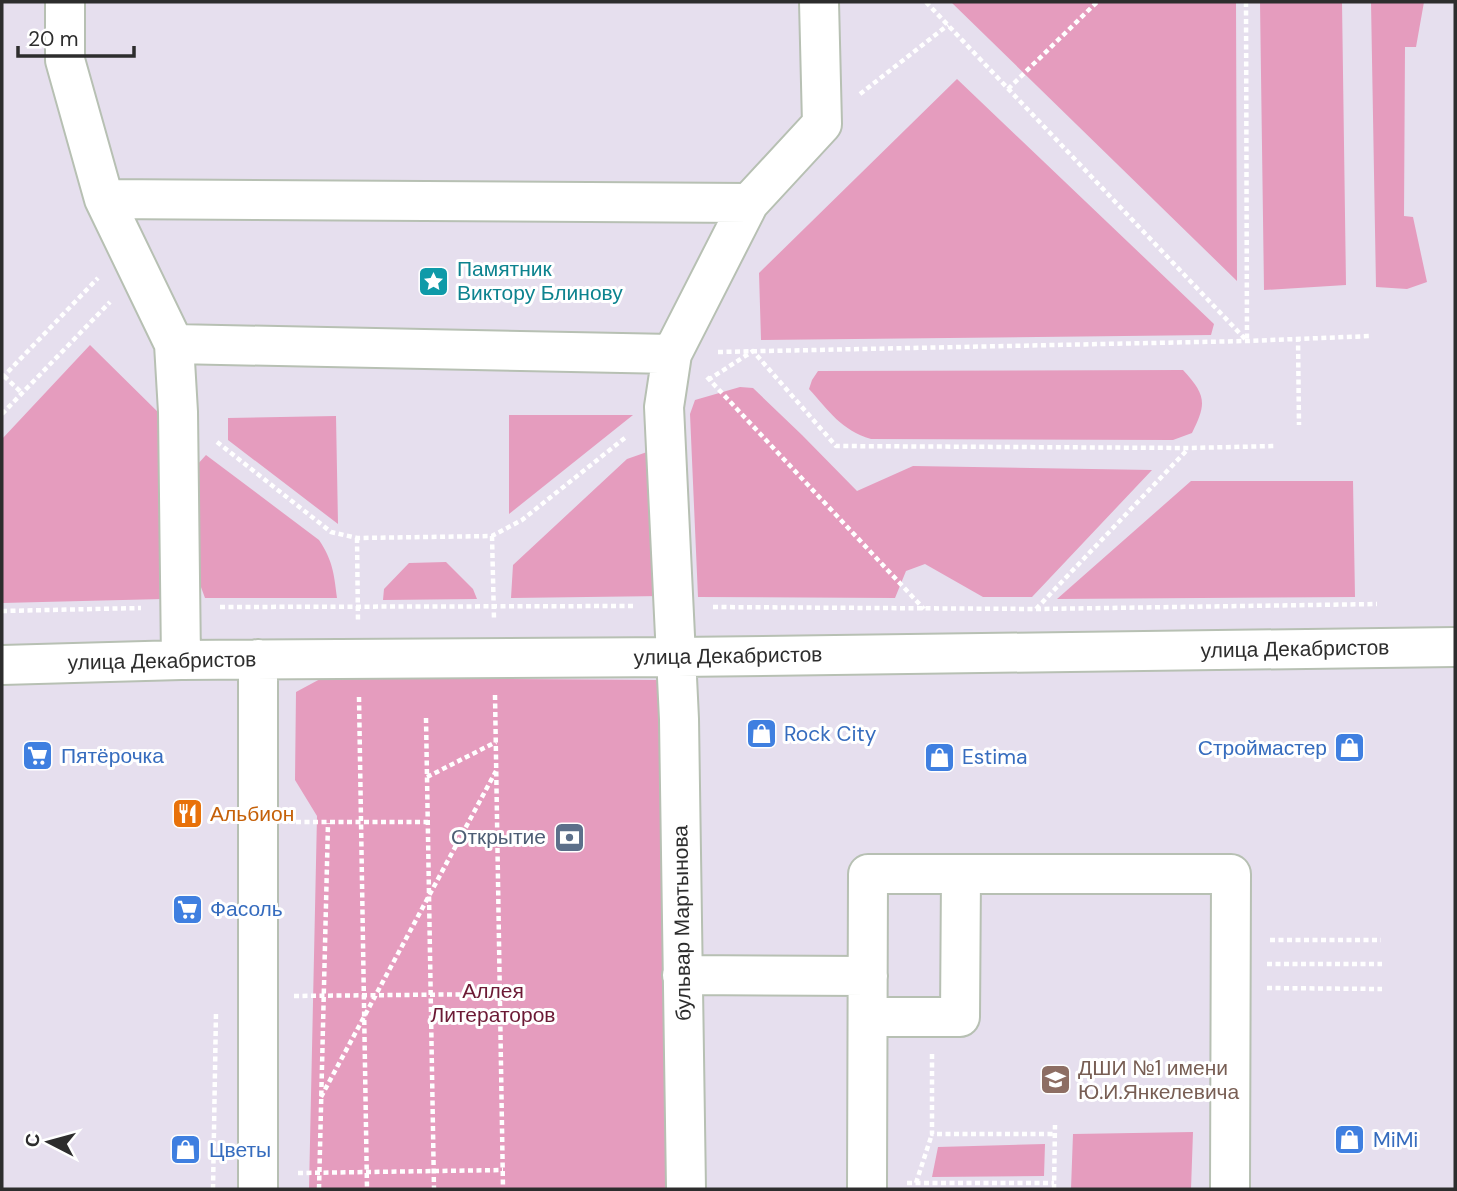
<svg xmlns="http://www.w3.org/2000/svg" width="1457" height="1191" font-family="'DM Sans',sans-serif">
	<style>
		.green { fill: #e59cbe }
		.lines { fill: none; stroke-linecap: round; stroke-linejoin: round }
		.minor-casing { stroke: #b7c0b3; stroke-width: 42 }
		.path { stroke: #fff; stroke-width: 4.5; stroke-dasharray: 5 3.5; stroke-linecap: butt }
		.minor { stroke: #fff; stroke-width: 38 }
		.labels { text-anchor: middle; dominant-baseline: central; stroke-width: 6; stroke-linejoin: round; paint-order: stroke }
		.culture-label { font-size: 21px; fill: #0d838f; stroke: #fff; text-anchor: start }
		.street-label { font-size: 21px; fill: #2d2d2d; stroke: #fff }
		.shop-label { font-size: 21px; fill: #366cbe; stroke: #fff; text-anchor: start }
		.food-label { font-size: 21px; fill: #c56008; stroke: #fff; text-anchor: start }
		.service-label { font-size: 21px; fill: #4e5e75; stroke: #fff; text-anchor: end }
		.park-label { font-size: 21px; fill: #6c1a35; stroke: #fff }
		.education-label { font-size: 21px; fill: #785e54; stroke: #fff; text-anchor: start }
	</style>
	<rect width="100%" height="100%" fill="#e6dfee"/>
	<!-- green -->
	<path class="green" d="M951,2H1236L1237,281Z
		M1260,2H1342L1346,285L1264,290Z
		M1371,2H1424L1416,47H1405L1404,216L1413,217L1427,282L1407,289L1376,287Z
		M957,79L1214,324L1211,335L761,340L759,273Z
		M90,345L165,419L163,599L2,603V439Z
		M1183,370C1206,395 1207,403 1192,433L1173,440L871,439C841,430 829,411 809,389L812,380L818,371Z
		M740,387L753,388L802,435L857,491L913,466L1152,470L1032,597H983L925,564L906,571L895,598L698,597L690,414L695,400Z
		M509,415H633L509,514Z
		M336,416L338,524L228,440V418Z
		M647,452L663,596L511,598L513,565L627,459Z
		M206,455L319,540C333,561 334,574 337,598H205L194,568L196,466Z
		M1191,481H1353L1355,597L1057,599Z
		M446,562L473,589L477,599L383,600L384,589L409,563Z
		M322,678L663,680L676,1189H309L317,816L295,780L296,692Z
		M1193,1132L1191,1189H1071L1073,1134Z
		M1045,1144L1044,1176L932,1177L938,1147Z"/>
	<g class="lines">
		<defs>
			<path id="minor" d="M65,2V60L104,199L174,344L178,412L181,660
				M104,199L749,203
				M174,344L672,354
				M258,659V1189
				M2,665L181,660L677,657L1455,647
				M682,975L868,976
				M868,1017H960L961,874
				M686,1189L679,719L664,407L672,354L749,203L822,124L819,2
				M867,1189L868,874H1231L1230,1189"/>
		</defs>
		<!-- minor casing -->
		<use href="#minor" class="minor-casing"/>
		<!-- path -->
		<path class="path" d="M926,2L1247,341
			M1246,2L1247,340
			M1008,89L1097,2
			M860,94L948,25
			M1298,337L1299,425
			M718,352L1247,341L1371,336
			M4,376L22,393
			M707,377L924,609
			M2,378L98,278
			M708,380L753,351L836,446L1189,448L1275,446
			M2,414L110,302
			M217,442L331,532L357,538L492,536L522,520L626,437
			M492,536L494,619
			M357,538L358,622
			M220,607L634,606
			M713,607L1036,609L1377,604
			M1036,609L1188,449
			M2,611L141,608
			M495,695L503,1189
			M359,697L367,1189
			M426,718L434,1189
			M427,777L496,742
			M296,822H428
			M1270,940H1381
			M1267,964H1382
			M1267,988L1382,989
			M294,996L500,994
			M932,1054V1134H1054
			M321,1097L496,771
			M298,1173L503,1170
			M907,1183H1054
			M916,1183L932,1134
			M213,1189L216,1012
			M319,1189L328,823
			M1054,1189L1055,1125"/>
		<!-- minor -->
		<use href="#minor" class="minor"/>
	</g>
	<!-- icons -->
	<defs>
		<symbol id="sight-square" viewBox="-11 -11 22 22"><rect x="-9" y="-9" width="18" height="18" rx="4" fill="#0f9aa8" stroke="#fff"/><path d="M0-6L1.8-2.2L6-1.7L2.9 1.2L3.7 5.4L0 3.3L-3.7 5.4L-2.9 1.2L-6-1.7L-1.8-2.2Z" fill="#fff"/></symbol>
		<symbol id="shop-square" viewBox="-11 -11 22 22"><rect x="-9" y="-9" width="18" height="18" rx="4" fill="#3f7fe0" stroke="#fff"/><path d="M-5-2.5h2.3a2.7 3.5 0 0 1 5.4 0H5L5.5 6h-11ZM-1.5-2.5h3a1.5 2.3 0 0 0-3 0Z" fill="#fff"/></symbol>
		<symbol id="supermarket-square" viewBox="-11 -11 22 22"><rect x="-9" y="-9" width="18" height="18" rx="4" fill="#3f7fe0" stroke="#fff"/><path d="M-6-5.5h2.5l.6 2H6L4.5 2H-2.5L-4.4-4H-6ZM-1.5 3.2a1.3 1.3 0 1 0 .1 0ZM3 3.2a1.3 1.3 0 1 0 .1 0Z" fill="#fff"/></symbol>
		<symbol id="restaurant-square" viewBox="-11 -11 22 22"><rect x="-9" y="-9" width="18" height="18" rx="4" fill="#e8710a" stroke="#fff"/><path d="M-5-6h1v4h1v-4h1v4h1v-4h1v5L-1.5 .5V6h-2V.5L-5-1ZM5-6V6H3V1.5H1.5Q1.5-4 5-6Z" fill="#fff"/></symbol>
		<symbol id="bank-square" viewBox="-11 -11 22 22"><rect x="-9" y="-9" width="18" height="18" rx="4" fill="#5c6f8a" stroke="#fff"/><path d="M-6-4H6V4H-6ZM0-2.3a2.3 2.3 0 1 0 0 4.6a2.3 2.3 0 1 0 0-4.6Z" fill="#fff"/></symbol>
		<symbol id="school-square" viewBox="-11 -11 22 22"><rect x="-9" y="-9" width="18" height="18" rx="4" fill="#8d6e63" stroke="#fff"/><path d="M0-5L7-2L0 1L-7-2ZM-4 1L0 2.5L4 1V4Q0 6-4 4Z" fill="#fff"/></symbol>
	</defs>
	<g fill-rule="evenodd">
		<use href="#sight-square" x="416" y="264" width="35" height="35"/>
		<use href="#shop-square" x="744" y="716" width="35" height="35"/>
		<use href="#shop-square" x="1332" y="730" width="35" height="35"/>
		<use href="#supermarket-square" x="20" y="738" width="35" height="35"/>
		<use href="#shop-square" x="922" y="740" width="35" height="35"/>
		<use href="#restaurant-square" x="170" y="796" width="35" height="35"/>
		<use href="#bank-square" x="552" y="820" width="35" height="35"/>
		<use href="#supermarket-square" x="170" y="892" width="35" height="35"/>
		<use href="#school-square" x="1038" y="1062" width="35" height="35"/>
		<use href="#shop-square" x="1332" y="1122" width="35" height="35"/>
		<use href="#shop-square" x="168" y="1132" width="35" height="35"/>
	</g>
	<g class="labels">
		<!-- culture labels -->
		<g class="culture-label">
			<text x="457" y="269">Памятник<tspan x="457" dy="24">Виктору Блинову</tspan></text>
		</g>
		<!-- street labels -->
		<g class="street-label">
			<text transform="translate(1295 649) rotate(-1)">улица Декабристов</text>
			<text transform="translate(728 656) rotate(-1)">улица Декабристов</text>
			<text transform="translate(162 661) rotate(-1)">улица Декабристов</text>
			<text transform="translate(682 923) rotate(-91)">бульвар Мартынова</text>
		</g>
		<!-- shop labels -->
		<g class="shop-label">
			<text x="784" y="734">Rock City</text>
			<text x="1327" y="748" text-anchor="end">Строймастер</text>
			<text x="61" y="756">Пятёрочка</text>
			<text x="962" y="757">Estima</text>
			<text x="210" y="909">Фасоль</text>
			<text x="1373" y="1140">MiMi</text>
			<text x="209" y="1150">Цветы</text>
		</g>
		<!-- food labels -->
		<g class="food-label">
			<text x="210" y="814">Альбион</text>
		</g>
		<!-- service labels -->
		<g class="service-label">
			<text x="546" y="837">Открытие</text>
		</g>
		<!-- park labels -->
		<g class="park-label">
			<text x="493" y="991">Аллея<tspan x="493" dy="24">Литераторов</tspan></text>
		</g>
		<!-- education labels -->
		<g class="education-label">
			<text x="1078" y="1068">ДШИ №1 имени<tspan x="1078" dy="24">Ю.И.Янкелевича</tspan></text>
		</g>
	</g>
	<!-- border -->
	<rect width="1457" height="1191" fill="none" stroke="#2d2d2d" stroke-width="7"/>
	<!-- north arrow -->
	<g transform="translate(49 1142) rotate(276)" stroke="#ffffff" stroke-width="5" paint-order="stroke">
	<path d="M0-5L12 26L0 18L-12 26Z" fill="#2d2d2d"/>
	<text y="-10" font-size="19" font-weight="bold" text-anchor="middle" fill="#2d2d2d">С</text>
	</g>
	<!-- scale -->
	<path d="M18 46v10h116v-10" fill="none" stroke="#2d2d2d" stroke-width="3.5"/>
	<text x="28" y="46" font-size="21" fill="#2d2d2d" stroke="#ffffff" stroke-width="5" paint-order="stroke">20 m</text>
</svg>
